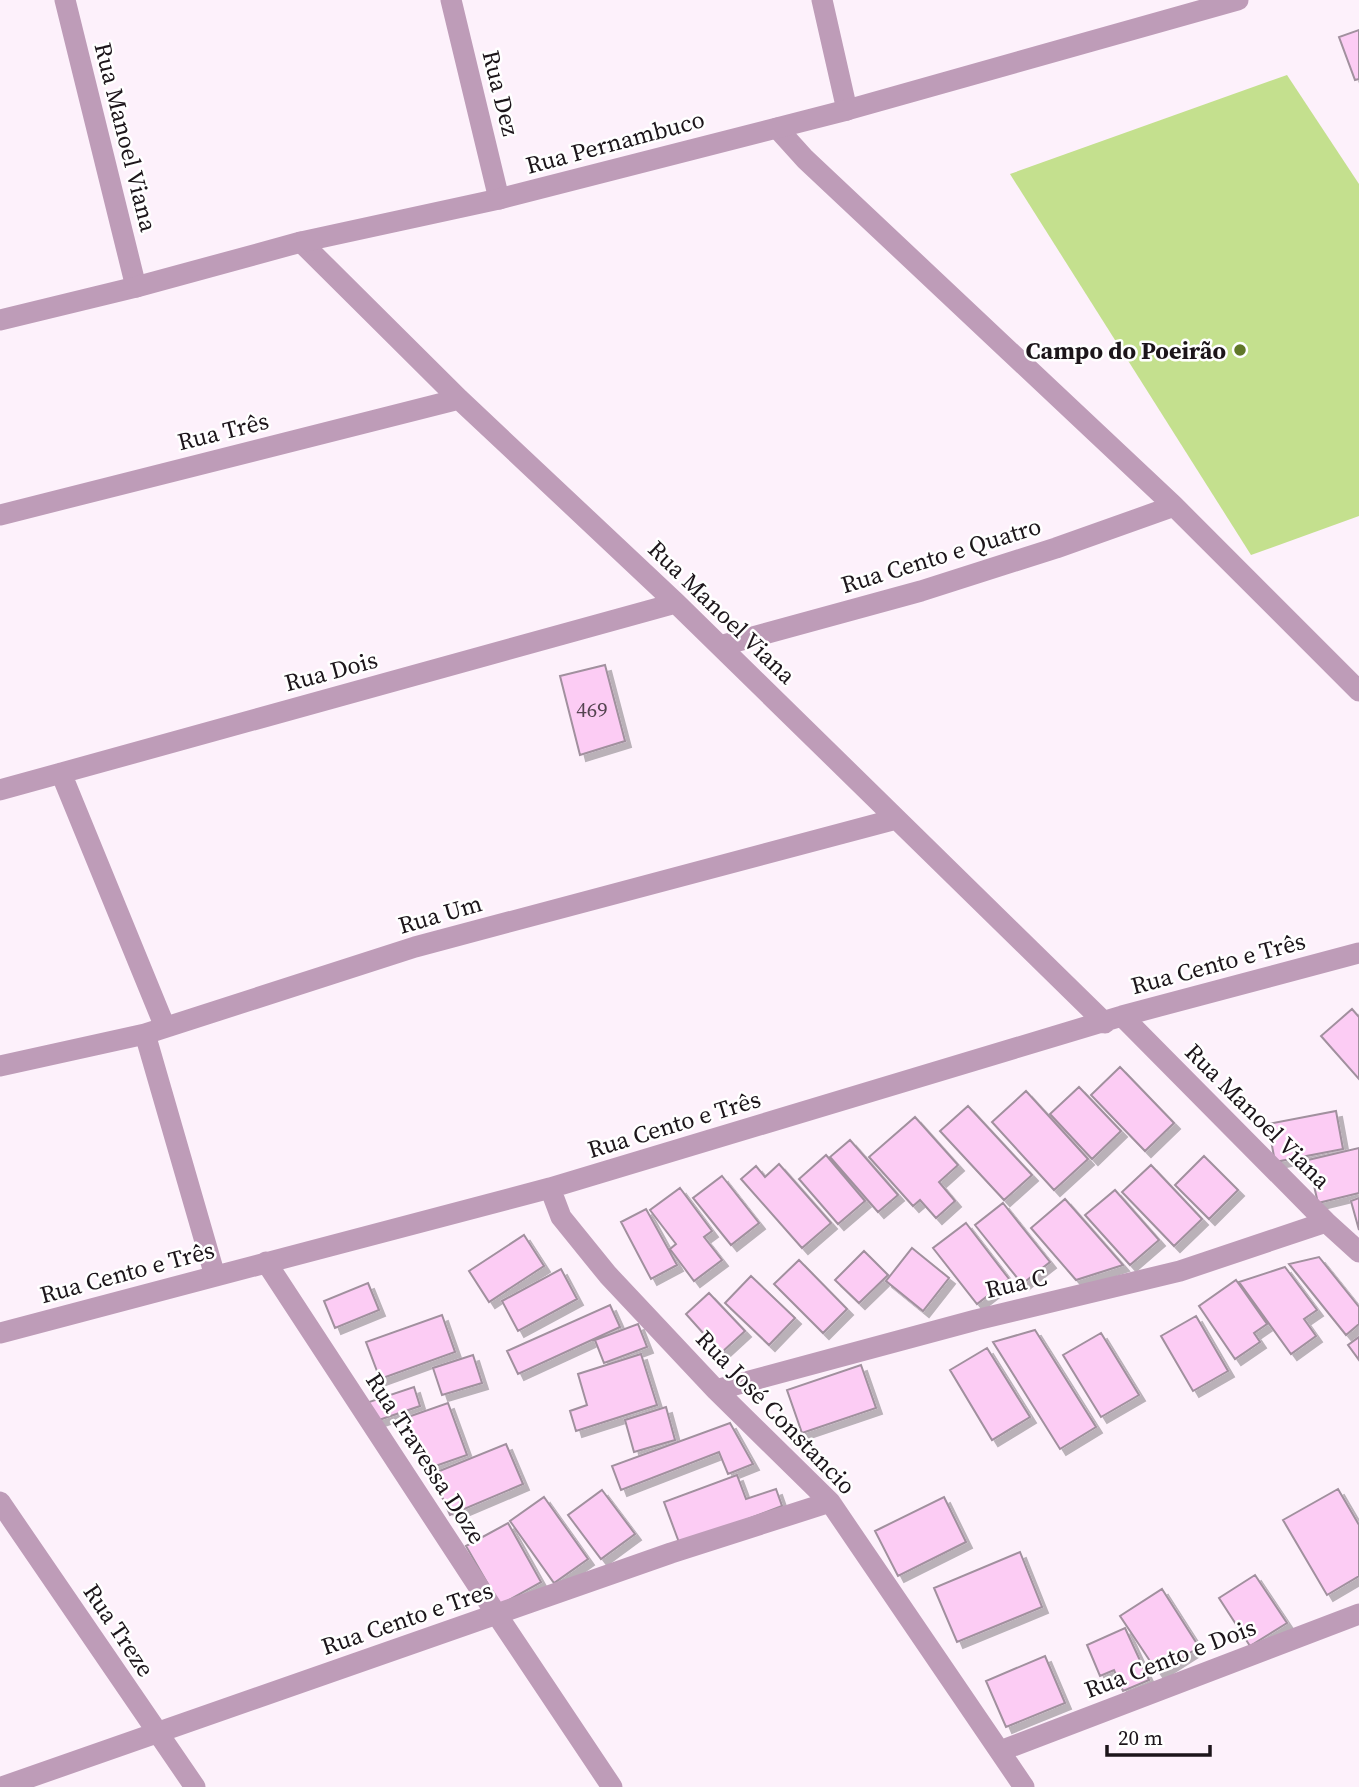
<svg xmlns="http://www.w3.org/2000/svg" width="1359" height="1787" font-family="'Source Serif 4',serif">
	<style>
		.green { fill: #c4e08e }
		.building { fill: #fcccf4; stroke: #a1909e; stroke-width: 2; filter: url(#shadow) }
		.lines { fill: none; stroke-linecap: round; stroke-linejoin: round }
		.minor { stroke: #be9cb8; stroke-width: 21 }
		.tertiary { stroke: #be9cb8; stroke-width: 21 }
		.poi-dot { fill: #607729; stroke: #fff; stroke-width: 2.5 }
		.labels { text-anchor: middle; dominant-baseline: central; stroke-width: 5; stroke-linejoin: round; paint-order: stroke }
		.number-label { font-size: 21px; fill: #544350 }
		.street-label { font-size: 24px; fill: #1c151a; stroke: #fff }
		.poi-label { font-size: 24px; font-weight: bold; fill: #1c151a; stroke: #fff; text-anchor: end }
	</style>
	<defs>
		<filter id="shadow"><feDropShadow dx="6" dy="6" stdDeviation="0" flood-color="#0004"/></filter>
	</defs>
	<rect width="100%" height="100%" fill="#fdf1fb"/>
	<!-- green -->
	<path class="green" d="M1287,75L1359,184V516L1251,555L1010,174Z"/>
	<!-- building -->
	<path class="building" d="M1359,30V79L1355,80L1339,37Z
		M605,665L625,741L580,755L560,676Z
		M1352,1009L1359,1017V1079L1321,1036Z
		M1120,1067L1174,1123L1145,1151L1091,1095Z
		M1079,1087L1121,1131L1092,1159L1050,1114Z
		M1026,1091L1088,1159L1054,1190L992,1122Z
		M968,1106L1032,1175L1004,1200L940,1131Z
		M1336,1111L1343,1149L1275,1162L1268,1124Z
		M915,1117L958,1165L939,1182L955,1201L936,1218L920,1200L913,1206L869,1157Z
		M850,1140L898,1195L878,1212L830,1157Z
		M1359,1148V1193L1318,1203L1308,1160Z
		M826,1155L865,1201L838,1224L799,1179Z
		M1204,1156L1238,1190L1209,1219L1175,1185Z
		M779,1164L831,1223L802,1248L741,1179L756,1166L765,1177Z
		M1151,1165L1202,1219L1174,1246L1122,1192Z
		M722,1176L759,1223L731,1245L693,1198Z
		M680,1188L712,1231L704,1237L722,1260L694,1281L670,1249L676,1244L650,1210Z
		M1115,1190L1159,1240L1130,1265L1085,1215Z
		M1359,1198V1230L1351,1201Z
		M1065,1199L1123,1265L1076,1280L1031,1228Z
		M1003,1203L1050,1262L1022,1284L975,1225Z
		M646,1209L677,1265L651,1279L621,1222Z
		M966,1223L1009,1279L977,1304L933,1248Z
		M524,1235L544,1266L489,1302L469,1271Z
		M912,1248L949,1278L923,1311L886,1281Z
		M864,1251L888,1275L859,1303L835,1280Z
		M1319,1257L1359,1307V1324L1346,1335L1289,1264Z
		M799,1260L847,1309L823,1333L774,1284Z
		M1285,1267L1317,1310L1304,1319L1316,1336L1291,1354L1239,1282Z
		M561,1269L577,1299L518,1331L502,1301Z
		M751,1276L795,1318L769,1345L725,1303Z
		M1236,1280L1267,1324L1254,1333L1260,1342L1235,1359L1199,1306Z
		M368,1283L379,1310L335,1328L324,1301Z
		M709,1293L745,1331L721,1353L686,1314Z
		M610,1305L620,1327L518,1374L507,1351Z
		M442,1315L455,1352L380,1379L366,1342Z
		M1196,1316L1228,1371L1193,1391L1161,1336Z
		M638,1324L647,1347L604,1363L595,1340Z
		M1035,1330L1096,1427L1060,1449L993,1342Z
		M1101,1333L1139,1395L1101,1417L1063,1355Z
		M1359,1337V1360L1348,1345Z
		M987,1348L1030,1417L992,1440L950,1370Z
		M641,1354L657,1405L576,1431L570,1411L587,1405L578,1374Z
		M473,1355L482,1383L442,1395L433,1368Z
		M861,1365L876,1408L802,1433L787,1390Z
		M414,1387L420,1406L373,1422L366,1403Z
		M448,1403L467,1455L424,1470L405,1418Z
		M666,1407L675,1440L634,1452L625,1420Z
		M730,1423L753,1464L728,1474L719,1452L621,1490L612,1466Z
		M506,1444L523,1484L450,1515L432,1474Z
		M737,1475L746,1499L776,1489L782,1506L680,1545L664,1502Z
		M1338,1489L1359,1525V1576L1327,1595L1283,1520Z
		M602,1490L635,1534L601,1559L568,1515Z
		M544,1497L588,1559L554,1583L510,1521Z
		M944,1497L966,1542L898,1576L875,1531Z
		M508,1523L541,1582L500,1605L466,1546Z
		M1020,1552L1042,1607L957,1642L934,1588Z
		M1255,1575L1287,1623L1250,1646L1219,1598Z
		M1162,1589L1199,1647L1158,1673L1120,1616Z
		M1125,1628L1149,1680L1123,1691L1114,1670L1100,1676L1087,1645Z
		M1045,1656L1065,1703L1006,1727L986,1681Z"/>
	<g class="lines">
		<!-- minor -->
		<path class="minor" d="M65,0L136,287
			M451,0L499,199
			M822,0L847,110
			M777,128L805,159L1174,506L1359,691
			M301,242L459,399L676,603L1105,1023
			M0,515L459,399
			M720,646L921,591L1056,548L1174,506
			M61,773L165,1027
			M0,790L676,603
			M1122,1016L1326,1222L1359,1252
			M145,1034L215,1276
			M0,1066L145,1034L415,947L896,819
			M550,1188L561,1217L608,1275L716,1390L830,1502L1024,1787
			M266,1262L497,1615L612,1787
			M0,1333L550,1188L1122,1016L1359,953
			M716,1390L976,1320L1180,1271L1326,1222
			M0,1502L195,1787
			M1000,1751L1359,1614
			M2,1787L671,1553L830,1502"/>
		<!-- tertiary -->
		<path class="tertiary" d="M0,320L136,287L301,242L499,199L847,110L1238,0"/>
	</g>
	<!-- markers -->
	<circle class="poi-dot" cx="1240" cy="350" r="7"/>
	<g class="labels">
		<!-- number labels -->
		<g class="number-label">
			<text x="592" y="709">469</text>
		</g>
		<!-- street labels -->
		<g class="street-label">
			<text transform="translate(501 93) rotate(76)">Rua Dez</text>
			<text transform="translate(126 137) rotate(76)">Rua Manoel Viana</text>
			<text transform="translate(615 142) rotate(-15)">Rua Pernambuco</text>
			<text transform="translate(223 431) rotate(-14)">Rua Três</text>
			<text transform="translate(941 555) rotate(-17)">Rua Cento e Quatro</text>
			<text transform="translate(722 612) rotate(44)">Rua Manoel Viana</text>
			<text transform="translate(331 671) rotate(-15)">Rua Dois</text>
			<text transform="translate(440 914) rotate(-16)">Rua Um</text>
			<text transform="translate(1218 963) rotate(-15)">Rua Cento e Três</text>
			<text transform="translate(1258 1116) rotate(45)">Rua Manoel Viana</text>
			<text transform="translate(674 1124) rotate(-17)">Rua Cento e Três</text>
			<text transform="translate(127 1272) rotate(-15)">Rua Cento e Três</text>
			<text transform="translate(1016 1283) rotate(-13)">Rua C</text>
			<text transform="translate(776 1412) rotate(46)">Rua José Constancio</text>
			<text transform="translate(426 1458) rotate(57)">Rua Travessa Doze</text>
			<text transform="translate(407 1618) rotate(-19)">Rua Cento e Tres</text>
			<text transform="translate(119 1630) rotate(56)">Rua Treze</text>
			<text transform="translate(1170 1658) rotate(-21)">Rua Cento e Dois</text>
		</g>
		<!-- poi labels -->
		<g class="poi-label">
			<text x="1226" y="350">Campo do Poeirão</text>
		</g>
	</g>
	<!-- scale -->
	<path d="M1107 1745v10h103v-10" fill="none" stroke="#1c151a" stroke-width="3.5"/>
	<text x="1118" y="1745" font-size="21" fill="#1c151a" stroke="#ffffff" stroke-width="5" paint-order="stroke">20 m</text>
</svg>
